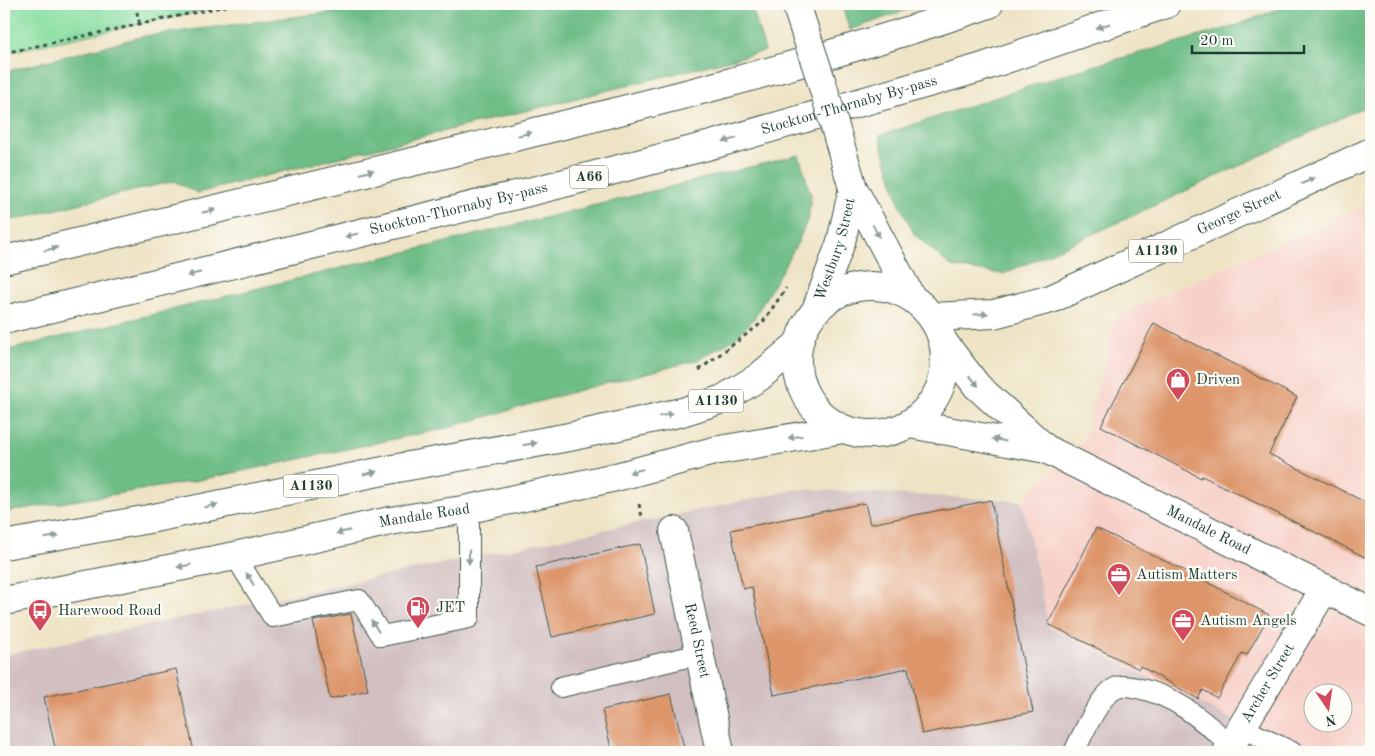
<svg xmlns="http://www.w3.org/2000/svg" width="1375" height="756" font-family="'Old Standard TT',serif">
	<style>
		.built { fill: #f7d1c9; fill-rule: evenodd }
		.industrial { fill: #d2bfc1 }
		.green { fill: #88dea1; stroke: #548e6a }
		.forest { fill: #6ebd87; stroke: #467d5e }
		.building { fill: #dd956a }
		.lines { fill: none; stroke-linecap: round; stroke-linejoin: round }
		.lane-casing { stroke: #3e564a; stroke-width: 22 }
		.street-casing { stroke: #3e564a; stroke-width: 30 }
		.secondary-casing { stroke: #3e564a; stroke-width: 30 }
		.primary-casing { stroke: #3e564a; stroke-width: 30 }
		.highway-casing { stroke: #3e564a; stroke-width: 30 }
		.path { stroke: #3e564a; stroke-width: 3; stroke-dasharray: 4 4; stroke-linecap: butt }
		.lane { stroke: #fff; stroke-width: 20 }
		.street { stroke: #fff; stroke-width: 28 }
		.secondary { stroke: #fff; stroke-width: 28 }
		.primary { stroke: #fff; stroke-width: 28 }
		.highway { stroke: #fff; stroke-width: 28 }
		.secondary-bridge-casing { stroke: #3e564a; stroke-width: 30; stroke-linecap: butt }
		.secondary-bridge { stroke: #fff; stroke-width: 28 }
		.oneway { fill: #8f9e9a }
		.labels { text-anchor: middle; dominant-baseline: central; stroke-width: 4.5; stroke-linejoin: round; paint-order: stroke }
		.shield { fill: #fdfcf7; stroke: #62766e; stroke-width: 1 }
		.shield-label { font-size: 14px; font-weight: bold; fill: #1f3d34 }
		.street-label { font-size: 15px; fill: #1f3d34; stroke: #fdfcf7 }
		.poi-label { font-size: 15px; fill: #1f3d34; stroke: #fdfcf7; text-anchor: start }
	</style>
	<rect width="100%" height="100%" fill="#fdfcf7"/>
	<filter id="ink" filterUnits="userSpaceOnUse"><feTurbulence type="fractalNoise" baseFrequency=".02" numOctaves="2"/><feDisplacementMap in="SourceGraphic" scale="10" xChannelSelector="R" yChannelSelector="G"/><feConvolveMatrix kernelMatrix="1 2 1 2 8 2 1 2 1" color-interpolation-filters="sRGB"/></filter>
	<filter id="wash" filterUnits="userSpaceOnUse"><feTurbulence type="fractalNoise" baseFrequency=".0096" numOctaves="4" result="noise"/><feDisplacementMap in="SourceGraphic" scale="20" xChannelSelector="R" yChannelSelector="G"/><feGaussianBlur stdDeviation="1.12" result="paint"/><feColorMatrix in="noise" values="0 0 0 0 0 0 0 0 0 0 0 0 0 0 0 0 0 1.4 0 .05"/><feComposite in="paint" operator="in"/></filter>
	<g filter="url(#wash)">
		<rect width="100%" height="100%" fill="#eee3c4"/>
		<!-- built -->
		<path class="built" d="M1371,203V752H1297L1049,627L1022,501L1085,439L1117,316ZM1312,694H1342V724H1312Z"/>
		<!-- industrial -->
		<path class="industrial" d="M799,489L1022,501L1049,627L1297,752H4V655Z"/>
		<!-- green -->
		<path class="green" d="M4,4H235L4,53Z"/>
		<!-- forest -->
		<path class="forest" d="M395,4H751L765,51L197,193L174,181L4,222V72L145,36Z
			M841,4H924L850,30Z
			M1291,4H1371V104L1113,225L1003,274L952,267L914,234L900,205L879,136L1072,72L1235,26Z
			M799,155L811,195L809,216L798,242L753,320L733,340L698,360L587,388L447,428L190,482L4,512V351Z"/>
		<g id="blocks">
			<!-- building -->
			<path class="building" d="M1154,323L1297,397L1269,454L1371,505V560L1202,476L1201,478L1101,426Z
				M991,500L1033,712L922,734L908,668L774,695L752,587L743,589L731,530L865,503L870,524Z
				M1096,528L1194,575L1269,615L1247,655L1242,653L1217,698L1203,690L1198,699L1140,666L1139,669L1048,624Z
				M640,544L655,614L552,637L536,567Z
				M351,614L368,690L330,699L313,621Z
				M176,669L194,752H56L44,697Z
				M671,694L685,752H612L602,710Z"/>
		</g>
	</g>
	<g filter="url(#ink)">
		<use href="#blocks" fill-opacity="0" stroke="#3e564a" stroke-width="1"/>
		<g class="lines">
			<defs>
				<path id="lane" d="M235,556L273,617L359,600L382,636L469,618V509
					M561,687L700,654
					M1242,728L1292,752
					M1074,752C1082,736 1099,696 1115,688C1121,685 1131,686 1137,688C1175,695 1202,720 1231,745"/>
				<g id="street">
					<path id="s1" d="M674,531L720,752"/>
					<path id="s2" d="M1227,752L1325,588"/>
				</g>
				<g id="secondary">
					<path d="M853,188L911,297"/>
					<path id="s3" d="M816,310L841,242L853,188"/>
				</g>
				<g id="primary">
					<circle cx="871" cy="360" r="74"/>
					<path id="s4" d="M932,317L994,314L1051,299L1371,152"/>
					<path d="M944,343L977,386L1046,449"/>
					<path id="s5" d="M910,424L1046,449L1371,612"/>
					<path d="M4,545L149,519L398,468L569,437L682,412L723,399L759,377L798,344"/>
					<path id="s6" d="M4,601L235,556L390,521L469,509L616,477L714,451L843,429"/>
				</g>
				<g id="highway">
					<path d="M4,260C158,223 312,186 466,149C642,106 818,63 989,4"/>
					<path id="s7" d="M4,320L549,187L715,144L980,68L1166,4"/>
				</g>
			</defs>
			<!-- lane casing -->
			<use href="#lane" class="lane-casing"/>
			<!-- street casing -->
			<use href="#street" class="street-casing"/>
			<!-- secondary casing -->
			<use href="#secondary" class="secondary-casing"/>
			<!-- primary casing -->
			<use href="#primary" class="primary-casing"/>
			<!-- highway casing -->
			<use href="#highway" class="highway-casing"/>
			<!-- path -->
			<path class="path" d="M135,4L140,25
				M4,53L235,4
				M699,370L763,322L786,288
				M639,504L642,517"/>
			<!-- lane -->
			<use href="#lane" class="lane"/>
			<!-- street -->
			<use href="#street" class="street"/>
			<!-- secondary -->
			<use href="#secondary" class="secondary"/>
			<!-- primary -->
			<use href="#primary" class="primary"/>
			<!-- highway -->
			<use href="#highway" class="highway"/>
			<defs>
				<path id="secondary-bridge" d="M796,4L821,80L853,188"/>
			</defs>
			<!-- secondary-bridge casing -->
			<use href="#secondary-bridge" class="secondary-bridge-casing"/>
			<!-- secondary-bridge -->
			<use href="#secondary-bridge" class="secondary-bridge"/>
		</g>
		<!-- one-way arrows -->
		<defs><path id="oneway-solid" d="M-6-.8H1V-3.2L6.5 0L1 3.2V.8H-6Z" transform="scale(1.25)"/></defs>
		<g class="oneway">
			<use href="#oneway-solid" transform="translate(1103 26) rotate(161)"/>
			<use href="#oneway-solid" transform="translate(525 134) rotate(-14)"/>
			<use href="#oneway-solid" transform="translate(730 140) rotate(164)"/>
			<use href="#oneway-solid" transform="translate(367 172) rotate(-14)"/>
			<use href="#oneway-solid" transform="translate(1308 181) rotate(-25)"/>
			<use href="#oneway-solid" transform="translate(209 211) rotate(-14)"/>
			<use href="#oneway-solid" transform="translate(876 231) rotate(62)"/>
			<use href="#oneway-solid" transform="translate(352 235) rotate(166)"/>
			<use href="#oneway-solid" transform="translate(51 249) rotate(-14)"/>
			<use href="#oneway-solid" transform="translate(194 274) rotate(166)"/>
			<use href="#oneway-solid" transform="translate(981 314) rotate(-3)"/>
			<use href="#oneway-solid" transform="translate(974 381) rotate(50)"/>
			<use href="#oneway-solid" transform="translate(666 415) rotate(-12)"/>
			<use href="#oneway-solid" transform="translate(795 437) rotate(171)"/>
			<use href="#oneway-solid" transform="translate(999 440) rotate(-169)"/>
			<use href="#oneway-solid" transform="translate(530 444) rotate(-10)"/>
			<use href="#oneway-solid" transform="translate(636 471) rotate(165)"/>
			<use href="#oneway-solid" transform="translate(370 473) rotate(-12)"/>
			<use href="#oneway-solid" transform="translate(211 506) rotate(-12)"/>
			<use href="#oneway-solid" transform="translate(343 532) rotate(167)"/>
			<use href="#oneway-solid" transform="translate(52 537) rotate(-10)"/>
			<use href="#oneway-solid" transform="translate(469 557) rotate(90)"/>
			<use href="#oneway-solid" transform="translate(184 566) rotate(169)"/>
			<use href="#oneway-solid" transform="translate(250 579) rotate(-122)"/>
			<use href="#oneway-solid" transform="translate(375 626) rotate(-122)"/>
		</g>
	</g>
	<!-- icons -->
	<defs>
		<symbol id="shop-pin" viewBox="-11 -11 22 30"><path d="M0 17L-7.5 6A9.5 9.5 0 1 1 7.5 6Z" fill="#d1495b" stroke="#fdfcf7"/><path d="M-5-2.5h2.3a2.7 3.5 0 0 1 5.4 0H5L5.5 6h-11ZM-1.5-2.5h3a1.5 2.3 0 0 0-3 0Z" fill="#fff"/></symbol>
		<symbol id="office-pin" viewBox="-11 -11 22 30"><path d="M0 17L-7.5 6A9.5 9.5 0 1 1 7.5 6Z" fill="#d1495b" stroke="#fdfcf7"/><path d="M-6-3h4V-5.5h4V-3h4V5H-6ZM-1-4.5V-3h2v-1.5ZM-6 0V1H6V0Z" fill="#fff"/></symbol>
		<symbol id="fuel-pin" viewBox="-11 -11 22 30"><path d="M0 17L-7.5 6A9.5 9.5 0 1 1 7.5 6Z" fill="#d1495b" stroke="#fdfcf7"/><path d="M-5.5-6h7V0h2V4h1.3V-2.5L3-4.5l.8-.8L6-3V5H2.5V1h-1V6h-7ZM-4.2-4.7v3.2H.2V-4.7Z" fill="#fff"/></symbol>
		<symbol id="bus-pin" viewBox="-11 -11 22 30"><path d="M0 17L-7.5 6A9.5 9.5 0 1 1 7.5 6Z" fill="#d1495b" stroke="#fdfcf7"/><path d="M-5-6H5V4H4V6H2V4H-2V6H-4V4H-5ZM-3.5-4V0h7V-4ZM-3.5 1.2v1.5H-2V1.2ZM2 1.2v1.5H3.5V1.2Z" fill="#fff"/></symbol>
	</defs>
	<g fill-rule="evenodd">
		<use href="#shop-pin" x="1164" y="366" width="28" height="38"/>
		<use href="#office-pin" x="1105" y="561" width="28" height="38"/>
		<use href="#fuel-pin" x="404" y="594" width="28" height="38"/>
		<use href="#bus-pin" x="26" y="597" width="28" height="38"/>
		<use href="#office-pin" x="1169" y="607" width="28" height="38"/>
	</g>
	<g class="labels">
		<!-- shield labels -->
		<g class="shield">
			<rect x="570" y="165.5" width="38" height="23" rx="4"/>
			<rect x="1128.5" y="239.5" width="55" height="23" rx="4"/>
			<rect x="688.5" y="389.5" width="55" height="23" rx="4"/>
			<rect x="283.5" y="474.5" width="55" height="23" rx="4"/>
		</g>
		<g class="shield-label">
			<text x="589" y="177">A66</text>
			<text x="1156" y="251">A1130</text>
			<text x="716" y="401">A1130</text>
			<text x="311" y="486">A1130</text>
		</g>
		<!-- street labels -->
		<g class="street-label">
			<text stroke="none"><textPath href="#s7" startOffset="872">Stockton-Thornaby By-pass</textPath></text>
			<text stroke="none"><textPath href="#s7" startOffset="468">Stockton-Thornaby By-pass</textPath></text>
			<text stroke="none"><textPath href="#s4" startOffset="328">George Street</textPath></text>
			<text stroke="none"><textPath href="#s3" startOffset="64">Westbury Street</textPath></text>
			<text stroke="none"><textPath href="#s6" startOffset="429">Mandale Road</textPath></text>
			<text stroke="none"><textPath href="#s5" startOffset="320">Mandale Road</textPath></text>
			<text stroke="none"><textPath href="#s1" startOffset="112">Reed Street</textPath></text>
			<text stroke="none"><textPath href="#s2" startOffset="80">Archer Street</textPath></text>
		</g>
		<!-- poi labels -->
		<g class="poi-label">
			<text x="1196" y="380">Driven</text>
			<text x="1136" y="575">Autism Matters</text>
			<text x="436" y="608">JET</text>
			<text x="58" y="611">Harewood Road</text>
			<text x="1200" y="621">Autism Angels</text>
		</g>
	</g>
	<!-- margin -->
	<rect width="1375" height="756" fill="none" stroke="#fdfcf7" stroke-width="20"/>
	<!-- north arrow -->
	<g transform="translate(1328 708) rotate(167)"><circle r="24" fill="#fdfcf7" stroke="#a4b0a9"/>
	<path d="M0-4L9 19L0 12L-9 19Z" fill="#d1495b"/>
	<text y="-8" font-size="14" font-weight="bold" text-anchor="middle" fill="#1f3d34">N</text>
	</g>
	<!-- scale -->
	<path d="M1192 45v8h112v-8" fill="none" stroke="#1f3d34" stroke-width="2.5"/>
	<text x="1200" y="45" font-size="15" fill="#1f3d34" stroke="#fdfcf7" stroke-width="4" paint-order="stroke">20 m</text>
</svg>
